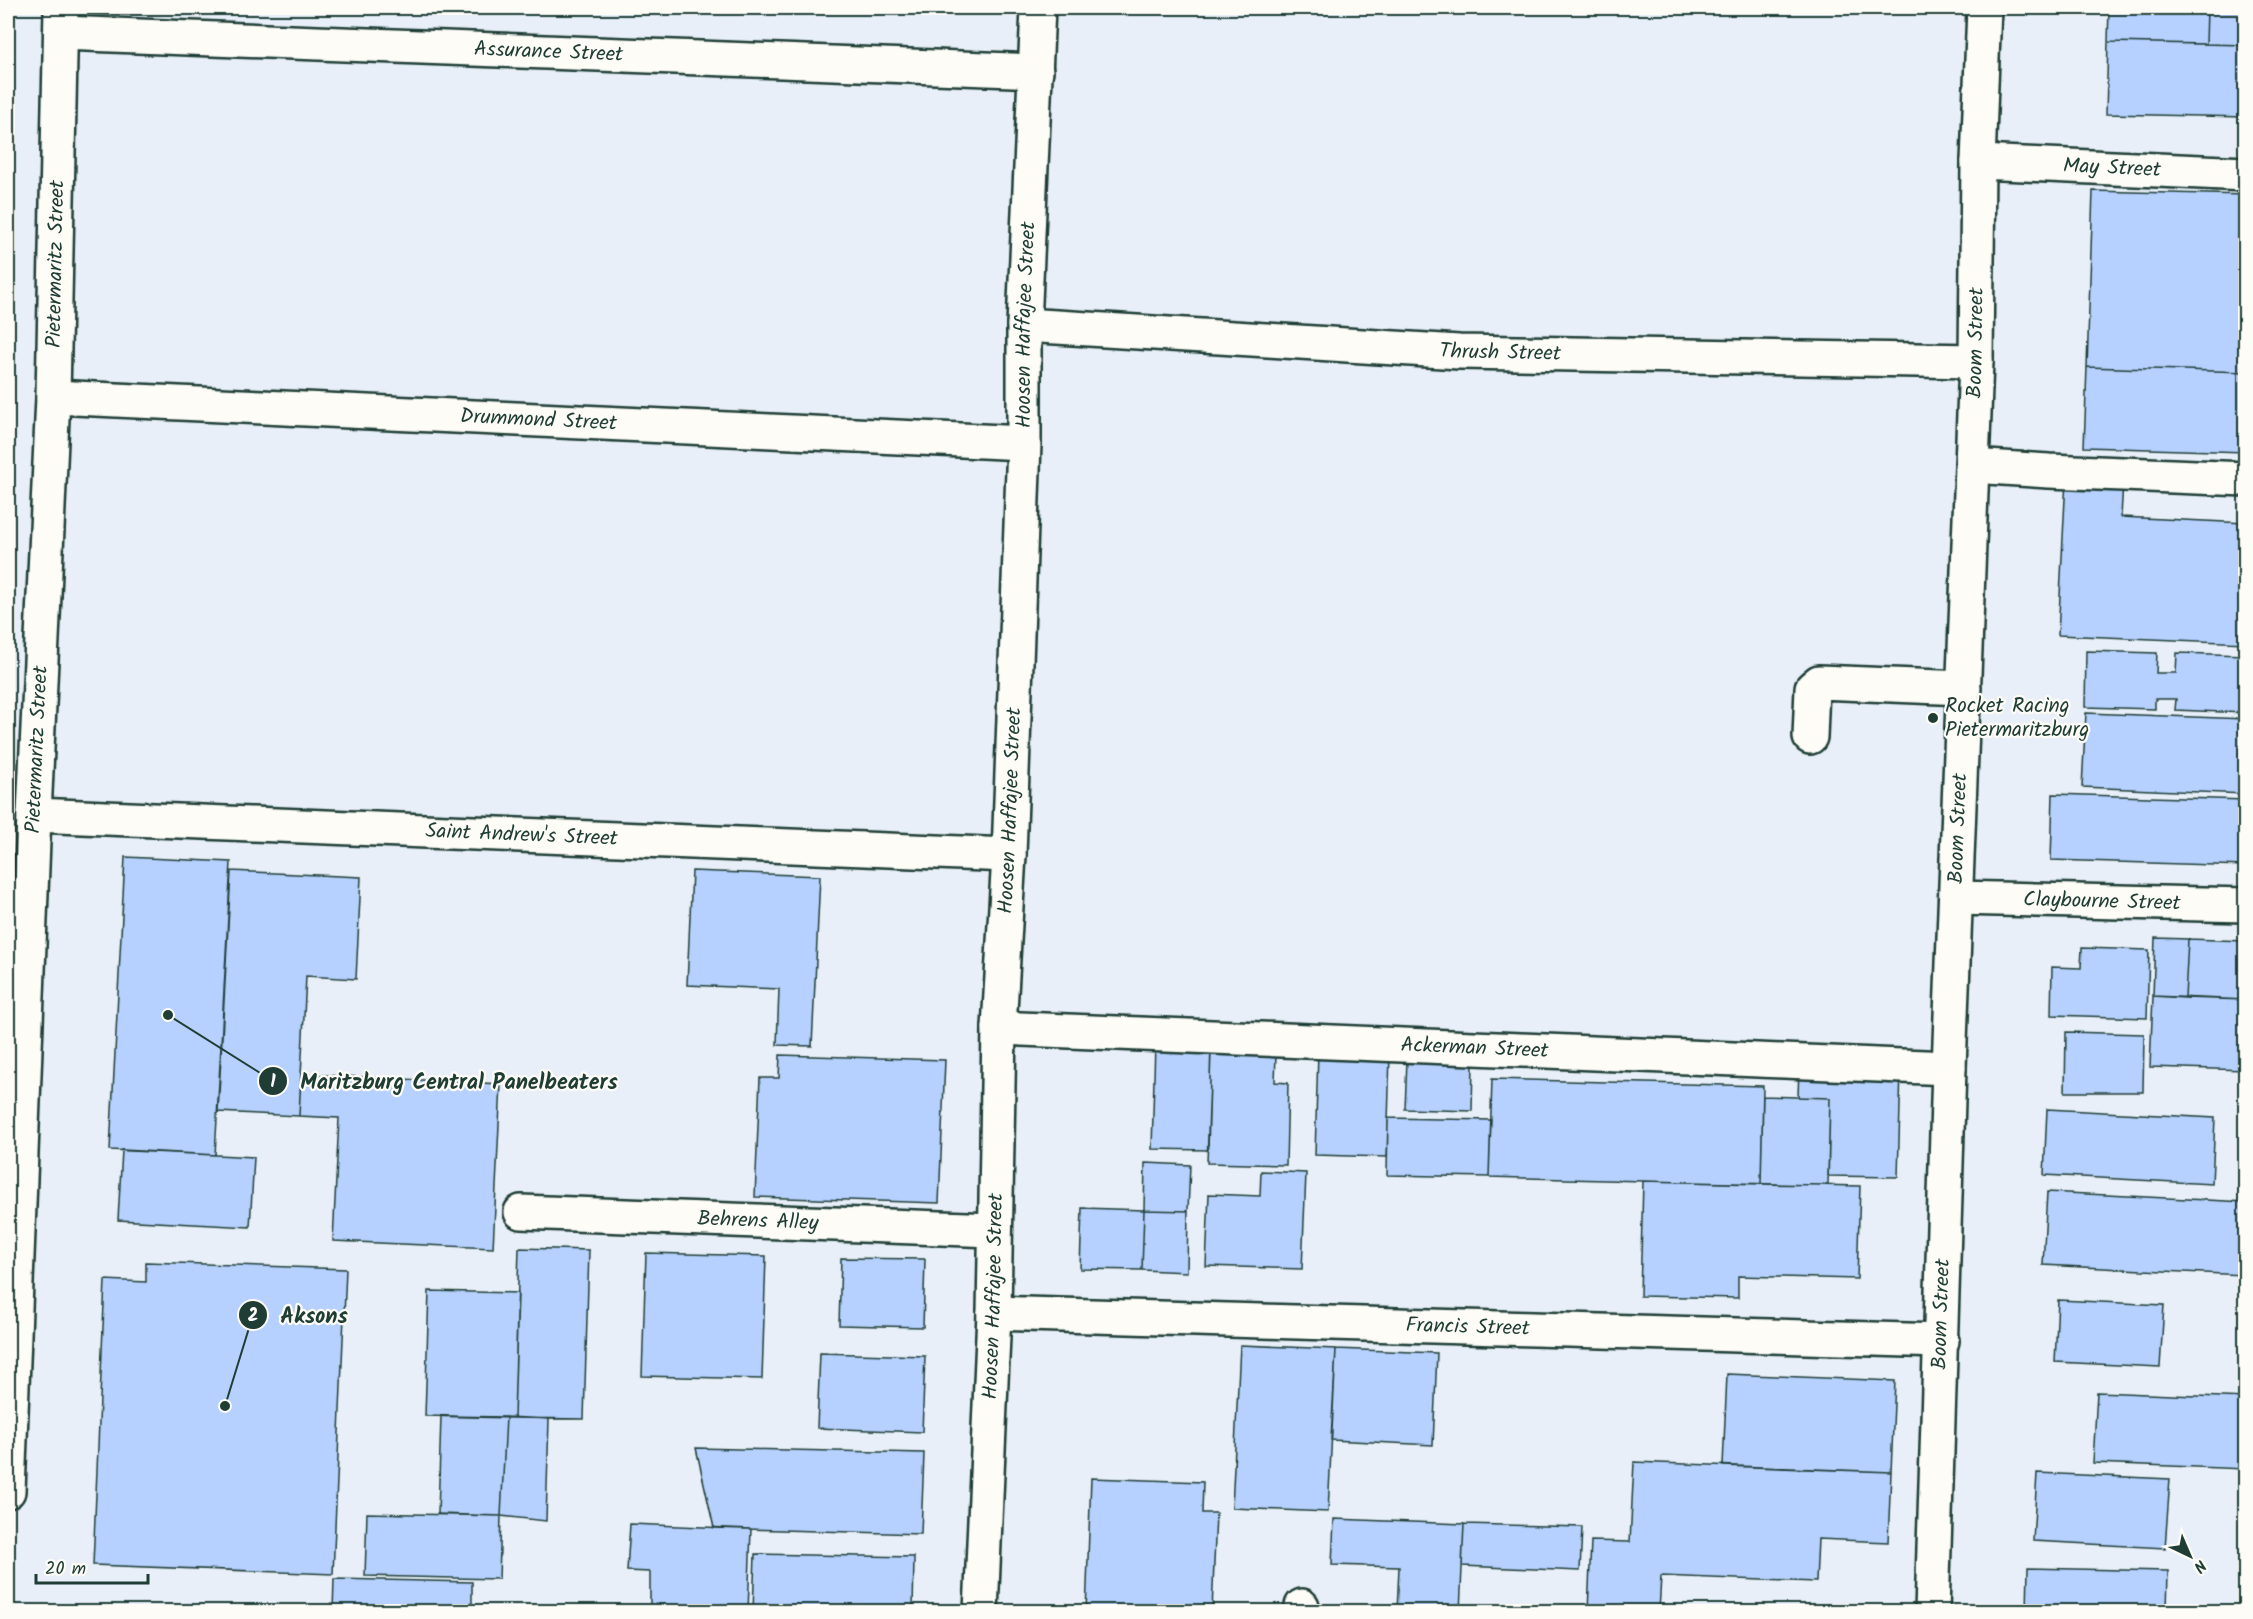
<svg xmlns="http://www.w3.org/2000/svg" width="2253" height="1619" font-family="Kalam,sans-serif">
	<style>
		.built { fill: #e8eff9 }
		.building { fill: #b6d1ff; stroke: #1f3d34; stroke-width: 1.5 }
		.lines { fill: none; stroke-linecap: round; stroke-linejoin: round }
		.minor-casing { stroke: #1f3d34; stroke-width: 38 }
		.minor { stroke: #fdfcf7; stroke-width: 33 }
		.poi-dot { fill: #1f3d34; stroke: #fdfcf7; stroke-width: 2 }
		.labels { text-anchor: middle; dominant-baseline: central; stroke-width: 4.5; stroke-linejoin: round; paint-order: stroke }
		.street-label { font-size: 21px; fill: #1f3d34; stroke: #fdfcf7 }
		.poi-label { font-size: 21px; fill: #1f3d34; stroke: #fdfcf7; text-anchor: start }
		.leader { fill: none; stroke: #1f3d34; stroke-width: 2 }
		.callout-dot { fill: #1f3d34; stroke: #fdfcf7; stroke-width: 2 }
		.mark-label { font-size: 18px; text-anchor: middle; font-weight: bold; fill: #fff }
		.callout-label { font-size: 22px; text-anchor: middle; font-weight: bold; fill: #1f3d34; stroke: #fdfcf7; stroke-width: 4.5; stroke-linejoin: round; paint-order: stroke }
	</style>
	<rect width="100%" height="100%" fill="#fdfcf7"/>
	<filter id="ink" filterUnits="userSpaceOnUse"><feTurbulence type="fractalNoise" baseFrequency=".0167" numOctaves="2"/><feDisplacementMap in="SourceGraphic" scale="12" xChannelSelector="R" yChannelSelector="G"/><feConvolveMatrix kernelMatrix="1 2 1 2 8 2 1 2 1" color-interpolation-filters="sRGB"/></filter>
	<g filter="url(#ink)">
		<!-- built -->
		<path class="built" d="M8,8H2245V1611H8Z"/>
		<!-- building -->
		<path class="building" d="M2109,8H2207L2206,44L2108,42Z
			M2207,8H2246V45L2206,44Z
			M2108,42L2246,45V117L2106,114Z
			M2093,191L2246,195V372L2087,367Z
			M2087,367L2246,372V452L2084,447Z
			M2066,479L2123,481L2121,517L2246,523V643L2058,635Z
			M2086,651L2157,653L2156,673H2176L2177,653L2246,655V713L2175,710L2176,699H2155V709L2085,707Z
			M2086,713L2246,719V794L2082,787Z
			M2053,794L2246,800V866L2051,860Z
			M125,857L231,862L215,1155L110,1150Z
			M231,871L361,877L356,979L306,976L299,1116L218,1112Z
			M692,871L820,876L812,1046L777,1045L779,989L687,985Z
			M2155,938L2188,939L2185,998L2153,996Z
			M2188,939L2246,941V1000L2185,998Z
			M2082,948L2149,950L2147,1018L2051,1015L2052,967L2081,968Z
			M2153,996L2246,1000V1070L2150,1067Z
			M2066,1032L2144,1034L2143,1092H2065Z
			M1155,1043L1211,1044L1208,1150L1152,1149Z
			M1211,1052L1276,1054L1275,1082L1288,1083L1286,1165L1207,1163Z
			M1318,1052L1390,1054L1387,1157L1315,1155Z
			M780,1055L945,1060L939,1203L755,1197L760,1078H779Z
			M1407,1060L1473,1062L1472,1111L1405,1109Z
			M1799,1067L1901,1069L1898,1177L1828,1176L1830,1098L1798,1097Z
			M301,1074L501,1084L493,1248L333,1241L339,1118L299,1116Z
			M1492,1079L1763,1086L1761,1184L1489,1177Z
			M1763,1096L1830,1098L1828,1185L1761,1184Z
			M2047,1109L2215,1118L2212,1184L2044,1175Z
			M1388,1118L1491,1120L1489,1177L1387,1175Z
			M122,1150L254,1157L250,1227L118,1220Z
			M1145,1163L1190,1165L1188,1211L1144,1210Z
			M1261,1171L1306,1173L1302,1269L1206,1266L1209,1194L1260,1196Z
			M1643,1181L1860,1186L1857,1279L1738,1276V1298L1640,1296Z
			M2047,1192L2246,1202L2243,1275L2043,1265Z
			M1082,1208L1144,1210L1142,1270L1080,1269Z
			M1144,1210L1188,1211L1187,1272L1142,1270Z
			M519,1248L589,1250L584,1419L514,1418Z
			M646,1253L766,1256L762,1379L642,1376Z
			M841,1258L925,1259L923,1327L839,1325Z
			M146,1262L346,1269L333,1574L93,1565L105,1280L146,1282Z
			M429,1291L518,1293L514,1418L425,1416Z
			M2058,1300L2164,1305L2160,1367L2055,1362Z
			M1240,1345L1336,1349L1328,1512L1232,1508Z
			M1336,1349L1437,1353L1433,1445L1331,1440Z
			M820,1353L925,1356L922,1432L817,1428Z
			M1727,1374L1895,1381L1891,1472L1723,1466Z
			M2097,1392L2246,1398V1469L2093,1463Z
			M441,1416L506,1417L501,1516L438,1514Z
			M506,1417L549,1419L546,1521L501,1516Z
			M696,1448L924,1453L921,1534L714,1528Z
			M1634,1462L1891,1472L1888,1542L1818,1539L1816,1582L1661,1576L1659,1612H1588L1591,1541L1630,1542Z
			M2037,1473L2170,1479L2165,1548L2033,1541Z
			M1091,1478L1203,1482L1202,1513H1216L1212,1612H1086Z
			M367,1513L501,1516L499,1579L365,1576Z
			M1334,1519L1464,1524L1460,1612H1397L1399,1567L1332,1565Z
			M630,1524L751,1529L748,1612H650V1572L627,1571Z
			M1464,1524L1582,1527L1580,1571L1462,1566Z
			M755,1554L914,1557L913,1612H753Z
			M2028,1568L2168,1571L2167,1612H2027Z
			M334,1579L472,1582V1612H333Z
			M2167,1608L2242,1609V1612H2167Z"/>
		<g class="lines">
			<defs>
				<g id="minor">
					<path id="s1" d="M61,33L1036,71"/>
					<path id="s2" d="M1978,162L2246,174"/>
					<path id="s3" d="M1024,325L1459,352L1976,361"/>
					<path id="s4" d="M53,397L1024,443"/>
					<path d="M1972,466L2049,471L2246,479"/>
					<path d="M1810,737L1812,688L1819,682L1964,688"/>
					<path id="s5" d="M34,815L1009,855"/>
					<path id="s6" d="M1956,898L2246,905"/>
					<path id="s7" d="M999,1028L1949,1068"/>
					<path id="s8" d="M521,1212L994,1230"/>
					<path id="s9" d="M994,1313L1942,1341"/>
					<path id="s10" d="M8,1491L34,815L53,397L61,8"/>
					<path id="s11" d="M981,1612L994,1313L999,1028L1009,855L1024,443V325L1038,8"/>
					<path d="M1301,1612L1302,1606"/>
					<path id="s12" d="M1932,1612L1949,1068L1976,361L1978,162L1984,8"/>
				</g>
			</defs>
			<!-- minor casing -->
			<use href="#minor" class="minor-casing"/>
			<!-- minor -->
			<use href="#minor" class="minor"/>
		</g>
	</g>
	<!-- markers -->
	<circle class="poi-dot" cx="1933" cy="718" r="6"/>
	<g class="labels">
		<!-- street labels -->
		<g class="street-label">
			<text stroke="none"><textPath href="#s1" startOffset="488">Assurance Street</textPath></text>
			<text stroke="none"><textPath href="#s2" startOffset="134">May Street</textPath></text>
			<text stroke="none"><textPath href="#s10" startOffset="1228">Pietermaritz Street</textPath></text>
			<text stroke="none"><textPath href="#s11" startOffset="1288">Hoosen Haffajee Street</textPath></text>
			<text stroke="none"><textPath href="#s12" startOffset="1270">Boom Street</textPath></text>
			<text stroke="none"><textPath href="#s3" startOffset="477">Thrush Street</textPath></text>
			<text stroke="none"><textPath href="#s4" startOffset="486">Drummond Street</textPath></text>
			<text stroke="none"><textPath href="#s10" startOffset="742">Pietermaritz Street</textPath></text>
			<text stroke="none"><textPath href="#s11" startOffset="802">Hoosen Haffajee Street</textPath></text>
			<text stroke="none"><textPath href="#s12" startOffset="784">Boom Street</textPath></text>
			<text stroke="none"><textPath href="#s5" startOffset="488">Saint Andrew's Street</textPath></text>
			<text stroke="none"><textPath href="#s6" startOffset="146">Claybourne Street</textPath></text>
			<text stroke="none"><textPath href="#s7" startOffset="476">Ackerman Street</textPath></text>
			<text stroke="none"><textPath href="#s8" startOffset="237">Behrens Alley</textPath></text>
			<text stroke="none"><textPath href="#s11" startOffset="316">Hoosen Haffajee Street</textPath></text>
			<text stroke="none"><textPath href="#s12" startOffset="298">Boom Street</textPath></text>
			<text stroke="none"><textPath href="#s9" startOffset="474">Francis Street</textPath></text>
		</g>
		<!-- poi labels -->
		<g class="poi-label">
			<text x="1945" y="706">Rocket Racing<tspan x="1945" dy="24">Pietermaritzburg</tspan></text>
		</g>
	</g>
	<!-- callouts -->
	<path class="leader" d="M168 1015L273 1081M225 1406L253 1315"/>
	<g class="callout-dot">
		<circle cx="168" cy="1015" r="6"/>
		<circle cx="225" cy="1406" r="6"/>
		<circle cx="273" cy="1081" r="15"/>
		<circle cx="253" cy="1315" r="15"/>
	</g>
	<g class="mark-label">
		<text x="273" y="1087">1</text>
		<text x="253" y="1321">2</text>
	</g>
	<g class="callout-label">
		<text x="459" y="1089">Maritzburg Central Panelbeaters</text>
		<text x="314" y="1323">Aksons</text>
	</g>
	<!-- margin -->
	<rect width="2253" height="1619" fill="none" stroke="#fdfcf7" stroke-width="30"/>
	<rect x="15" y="15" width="2223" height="1589" fill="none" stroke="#1f3d34" stroke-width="2" filter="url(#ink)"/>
	<!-- north arrow -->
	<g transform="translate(2190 1556) rotate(136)" stroke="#fdfcf7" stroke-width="4.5" paint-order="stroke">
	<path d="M0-4.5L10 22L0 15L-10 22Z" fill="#1f3d34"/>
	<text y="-9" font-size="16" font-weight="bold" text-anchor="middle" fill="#1f3d34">N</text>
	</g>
	<!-- scale -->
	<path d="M36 1574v9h112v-9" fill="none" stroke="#1f3d34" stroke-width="3"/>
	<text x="45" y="1574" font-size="18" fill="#1f3d34" stroke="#fdfcf7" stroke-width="4.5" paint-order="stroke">20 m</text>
</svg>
